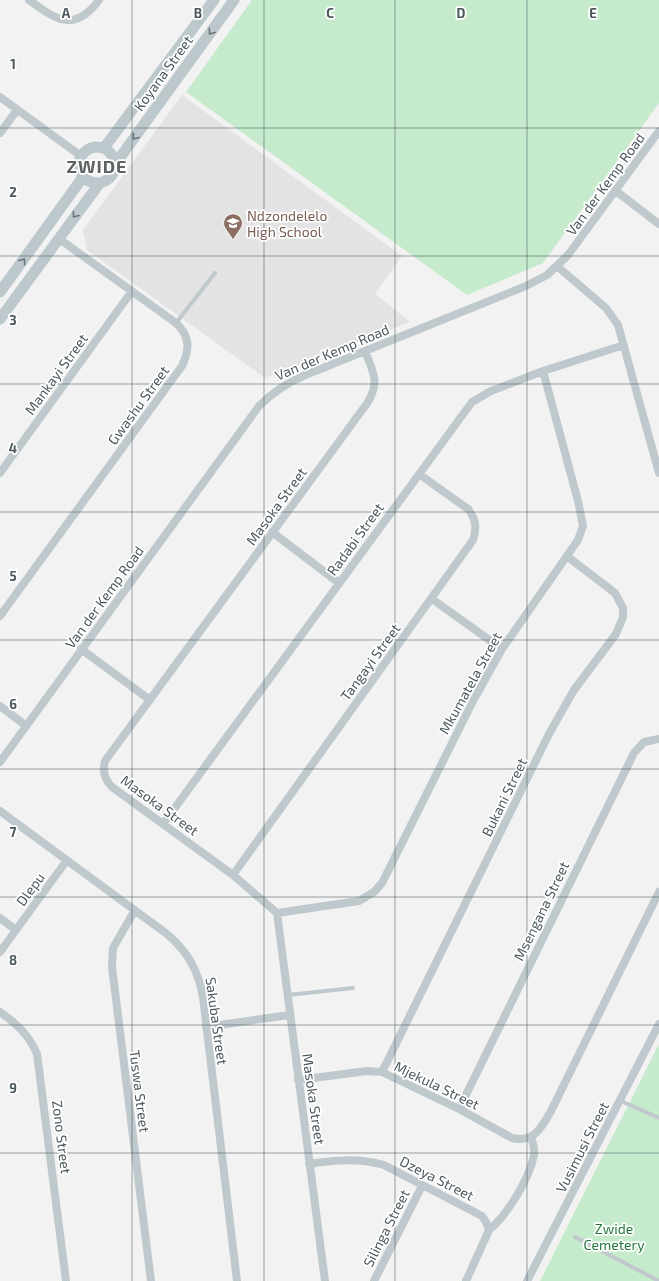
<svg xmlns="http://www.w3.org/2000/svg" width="659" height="1281" font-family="'Exo 2',sans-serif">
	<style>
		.education { fill: #e4e3e3 }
		.green { fill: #c6ebcc }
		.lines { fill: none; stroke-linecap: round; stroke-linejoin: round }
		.lane { stroke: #bfc8cc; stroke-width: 4 }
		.street { stroke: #bfc8cc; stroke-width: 8 }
		.secondary { stroke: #bdc8cd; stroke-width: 11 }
		.oneway { stroke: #687479 }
		.grid { fill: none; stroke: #4b585d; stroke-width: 1; stroke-opacity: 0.55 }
		.labels { text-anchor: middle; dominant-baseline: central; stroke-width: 3.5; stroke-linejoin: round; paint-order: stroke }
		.street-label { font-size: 14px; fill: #4b585d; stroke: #fff }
		.education-label { font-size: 14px; fill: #785e54; stroke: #fff; text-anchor: start }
		.park-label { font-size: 14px; fill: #23773b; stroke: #fff }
		.district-label { font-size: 18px; font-weight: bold; letter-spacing: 1px; fill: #5f6365; stroke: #fff }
		.grid-label { font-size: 13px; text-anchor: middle; font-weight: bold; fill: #4b585d; stroke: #fff; stroke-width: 3.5; stroke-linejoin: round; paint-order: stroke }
	</style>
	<rect width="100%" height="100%" fill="#f3f2f2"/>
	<!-- education -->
	<path class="education" d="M182,95L402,256L375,294L410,322L265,378L87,250L83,230Z"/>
	<!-- green -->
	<path class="green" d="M252,0H659V103L543,263L467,295L186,92Z
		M659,1044V1281H540Z"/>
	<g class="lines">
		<!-- lane -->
		<path class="lane" d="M176,323L215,273
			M288,995L353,988
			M621,1101L659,1118
			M575,1237L659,1281"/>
		<!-- street -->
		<path class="street" d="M29,0C56,20 75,33 99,0
			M0,97L81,156
			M0,133L17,110
			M616,191L659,224
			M558,267L606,308L618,325L659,473
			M0,473L132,291
			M272,532L339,583
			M432,599L502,649
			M0,616L182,366C190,349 190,336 176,323L58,238
			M81,649L150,700
			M0,706L25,725
			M0,762L259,406C272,393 285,384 303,376L526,286L547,275L568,255L659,131
			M0,811L167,934C188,952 198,970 203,997L237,1281
			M163,824L472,402L491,391L543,371L624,345
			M233,875L473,540C477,528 476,519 468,509L419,474
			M135,910L113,948L112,967L151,1281
			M277,913L359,901L374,892L382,883L473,701L502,649L578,540L583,526L578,501L543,371
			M0,918L16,930
			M0,952L67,860
			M0,1012C17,1024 29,1035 37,1054L66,1281
			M206,1027L289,1015
			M382,1072L550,732L574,690L616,634L623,617V608L615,593L568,557
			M298,1080L367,1071L382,1072L459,1109L512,1138C534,1143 542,1127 551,1111L659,892
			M459,1109L634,753L644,742L659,739
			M309,1164C335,1160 358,1158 384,1165L482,1216L486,1222L489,1230L466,1281
			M489,1230C507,1215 529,1180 534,1155C535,1149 533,1143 531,1137
			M325,1281L277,913L233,875L112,787C105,780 102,772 105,761L368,402C380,381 373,372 365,351
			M374,1281L422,1186
			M527,1281L659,1024"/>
		<!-- secondary -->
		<path class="secondary" d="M79 165a18 18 0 1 1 36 0a18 18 0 1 1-36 0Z
			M104,148L214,0
			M116,163L234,0
			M0,292L83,177
			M0,319L99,184"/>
	</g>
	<!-- one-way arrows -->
	<defs><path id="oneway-chevron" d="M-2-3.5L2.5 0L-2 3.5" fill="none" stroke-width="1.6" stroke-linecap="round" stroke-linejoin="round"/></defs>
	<g class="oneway">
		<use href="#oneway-chevron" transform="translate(211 32) rotate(126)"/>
		<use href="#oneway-chevron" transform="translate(135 137) rotate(127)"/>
		<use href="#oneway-chevron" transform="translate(75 215) rotate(127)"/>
		<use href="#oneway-chevron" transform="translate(23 261) rotate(-54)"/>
	</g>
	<!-- grid -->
	<path class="grid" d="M132,0V1281M264,0V1281M395,0V1281M527,0V1281M0,128H659M0,256H659M0,384H659M0,512H659M0,640H659M0,769H659M0,897H659M0,1025H659M0,1153H659"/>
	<!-- icons -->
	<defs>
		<symbol id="school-pin" viewBox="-11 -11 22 30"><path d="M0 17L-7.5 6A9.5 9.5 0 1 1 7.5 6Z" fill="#8d6e63" stroke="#fff"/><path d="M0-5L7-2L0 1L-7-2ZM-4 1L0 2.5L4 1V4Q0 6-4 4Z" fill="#fff"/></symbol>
	</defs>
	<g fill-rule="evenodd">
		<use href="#school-pin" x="222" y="212" width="22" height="30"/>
	</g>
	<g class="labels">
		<!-- street labels -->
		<g class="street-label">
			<text transform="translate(163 73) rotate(-54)">Koyana Street</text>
			<text transform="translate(605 184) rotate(-54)">Van der Kemp Road</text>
			<text transform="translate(332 352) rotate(-23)">Van der Kemp Road</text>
			<text transform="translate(56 374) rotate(-54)">Mankayi Street</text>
			<text transform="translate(138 405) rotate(-54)">Gwashu Street</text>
			<text transform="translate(276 506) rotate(-54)">Masoka Street</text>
			<text transform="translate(355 539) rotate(-54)">Radabi Street</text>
			<text transform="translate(104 597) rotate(-54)">Van der Kemp Road</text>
			<text transform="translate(370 662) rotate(-54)">Tangayi Street</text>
			<text transform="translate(470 683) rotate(-61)">Mkumatela Street</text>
			<text transform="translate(504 797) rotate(-64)">Bukani Street</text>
			<text transform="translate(160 805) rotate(36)">Masoka Street</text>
			<text transform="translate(30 889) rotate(-54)">Dlepu</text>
			<text transform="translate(541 911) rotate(-64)">Msengana Street</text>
			<text transform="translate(217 1021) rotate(82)">Sakuba Street</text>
			<text transform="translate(437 1085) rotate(26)">Mjekula Street</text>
			<text transform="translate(140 1091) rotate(83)">Tuswa Street</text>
			<text transform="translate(314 1099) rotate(82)">Masoka Street</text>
			<text transform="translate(62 1137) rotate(83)">Zono Street</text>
			<text transform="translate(582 1147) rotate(-63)">Vusimusi Street</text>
			<text transform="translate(437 1178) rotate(27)">Dzeya Street</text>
			<text transform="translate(386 1228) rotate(-63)">Silinga Street</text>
		</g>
		<!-- education labels -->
		<g class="education-label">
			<text x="247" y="215">Ndzondelelo<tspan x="247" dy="16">High School</tspan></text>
		</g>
		<!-- park labels -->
		<g class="park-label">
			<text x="614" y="1228">Zwide<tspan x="614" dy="16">Cemetery</tspan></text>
		</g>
		<!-- district labels -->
		<g class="district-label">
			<text x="97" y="166">ZWIDE</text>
		</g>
	</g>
	<g class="grid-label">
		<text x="66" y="18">A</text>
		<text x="198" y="18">B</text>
		<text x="330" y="18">C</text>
		<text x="461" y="18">D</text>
		<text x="593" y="18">E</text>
		<text x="13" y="69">1</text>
		<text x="13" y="197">2</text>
		<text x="13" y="325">3</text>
		<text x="13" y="453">4</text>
		<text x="13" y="581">5</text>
		<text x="13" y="709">6</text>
		<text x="13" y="837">7</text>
		<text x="13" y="965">8</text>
		<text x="13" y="1093">9</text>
	</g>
</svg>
